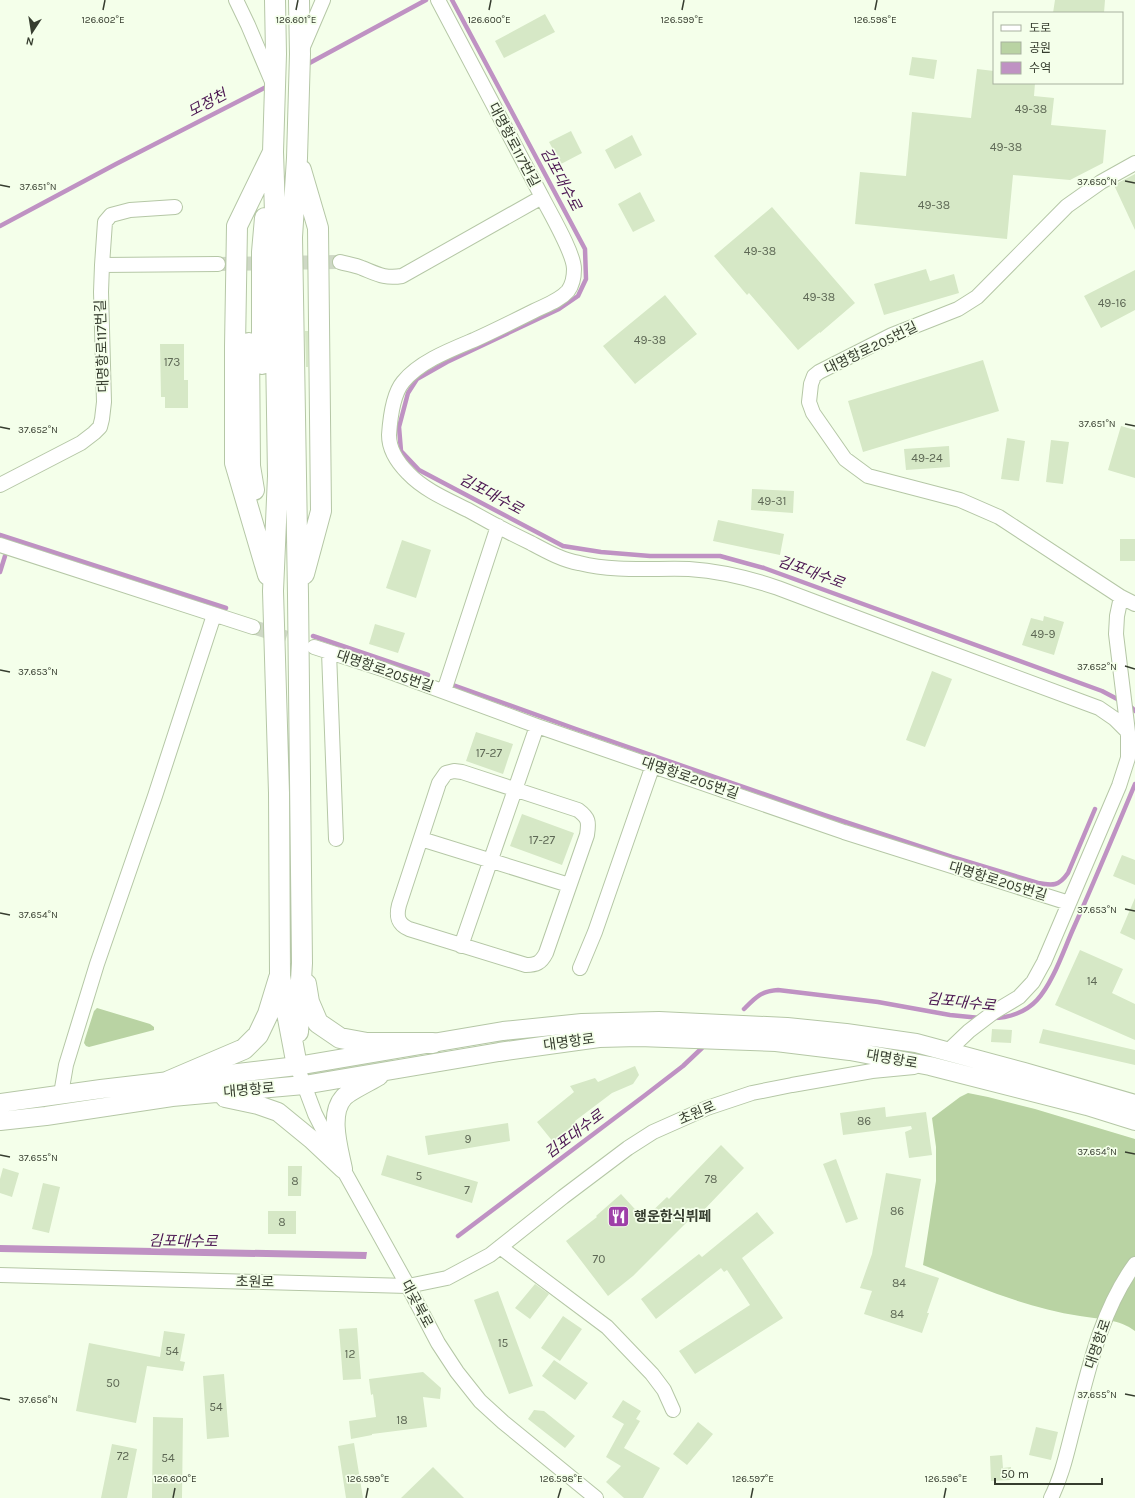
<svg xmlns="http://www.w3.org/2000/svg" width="1135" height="1498" font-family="Karla,'Noto Sans KR',sans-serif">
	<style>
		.green { fill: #b9d3a3 }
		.water { fill: #bf92c3 }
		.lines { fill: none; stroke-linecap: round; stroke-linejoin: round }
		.stream { stroke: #bf92c3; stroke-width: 4.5 }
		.building { fill: #d6e8c6 }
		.minor-tunnel { stroke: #ced8c5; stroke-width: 14; stroke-dasharray: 14 7; stroke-linecap: butt }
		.minor-casing { stroke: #b5c7a6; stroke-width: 16 }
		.major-casing { stroke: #b5c7a6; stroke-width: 20 }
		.highway-casing { stroke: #b5c7a6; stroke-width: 22 }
		.minor { stroke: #fff; stroke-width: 14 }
		.major { stroke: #fff; stroke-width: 18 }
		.highway { stroke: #fff; stroke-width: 20 }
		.ticks { fill: none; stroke: #363d2f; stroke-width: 1.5 }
		.labels { text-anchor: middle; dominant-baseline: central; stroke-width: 3.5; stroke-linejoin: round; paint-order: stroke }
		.number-label { font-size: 12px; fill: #5e6855 }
		.street-label { font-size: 14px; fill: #363d2f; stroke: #f4ffea }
		.poi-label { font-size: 14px; font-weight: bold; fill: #363d2f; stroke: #f4ffea; text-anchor: start }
		.water-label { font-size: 15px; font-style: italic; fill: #4a1450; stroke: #f4ffea }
		.ticks-label { font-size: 10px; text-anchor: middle; fill: #363d2f; stroke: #f4ffea; stroke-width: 3.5; stroke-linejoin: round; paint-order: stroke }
	</style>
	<rect width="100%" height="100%" fill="#f4ffea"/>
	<!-- green -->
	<path class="green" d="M97,1008L150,1024L154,1027V1030L89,1047L86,1046L84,1043L85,1039L94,1011Z
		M968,1093L988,1097L1035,1109L1135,1139V1331C1120,1319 1098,1319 1080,1316C1025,1308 974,1285 923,1265L936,1181V1147L932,1118L960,1097Z"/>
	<!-- water -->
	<path class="water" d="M0,1245L367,1252L366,1259L0,1252Z"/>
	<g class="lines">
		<!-- stream -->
		<path class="stream" d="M452,0L585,249L586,279L578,296L559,309L447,362L417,379L408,393L399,427L401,451L419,470L563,546L601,552L650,556H720L764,568L1102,691L1121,701
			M304,66L426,0
			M0,226L116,164L270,85
			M0,535L226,608
			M0,572L5,556
			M313,636L428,675
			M453,685L576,729L824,815L952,857L1038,883C1053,886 1059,886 1068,873L1095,809
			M1128,704L1135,711
			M744,1009C756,997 761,991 778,990L878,1002L950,1015L980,1018
			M993,1018C1009,1018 1026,1012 1037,1000C1053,983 1064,949 1074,927C1095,880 1115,832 1135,784
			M458,1236L644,1096L683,1066L702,1048"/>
	</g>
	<!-- building -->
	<path class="building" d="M1055,0H1105L1104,13H1053Z
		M545,14L555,32L504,58L495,41Z
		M912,57L937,60L934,79L909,75Z
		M977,69L994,71V83H1035L1034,96L1054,98L1051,125L1106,130L1103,163L1070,180L1013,175L1007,239L855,224L860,172L906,176L912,112L971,118Z
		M571,131L582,153L561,164L549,142Z
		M632,135L642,155L615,169L605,150Z
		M1135,174V230L1114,185Z
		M640,192L655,221L633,232L618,204Z
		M772,207L855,303L820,333V332L798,350L749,293L747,295L714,256Z
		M926,269L930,281L954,274L959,293L884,315L874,284Z
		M1135,270V310L1101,328L1084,296Z
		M665,295L697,334L635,384L603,346Z
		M305,331H308V367H306Z
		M160,344H184V380H188V408H165V397H161Z
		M983,360L999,411L863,452L848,401Z
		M1121,426L1135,430V478L1108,470Z
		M1007,438L1025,441L1019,481L1001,479Z
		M1051,440L1069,442L1063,484L1046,482Z
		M949,446L950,467L906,470L904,449Z
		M752,489L794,491L793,513L751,510Z
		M718,520L784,534L780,555L713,541Z
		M1120,539H1135V561H1120Z
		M402,540L431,550L416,598L386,588Z
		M1044,616L1064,622L1054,655L1022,645L1031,618L1043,621Z
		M375,624L405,633L398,653L369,644Z
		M932,671L952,679L925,747L906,740Z
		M476,732L513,744L503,774L466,761Z
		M522,814L574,833L562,865L510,846Z
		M1122,855L1135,860V885L1113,876Z
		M1135,898V940L1120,933Z
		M1080,950L1123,969L1112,993L1135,1004V1040L1055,1005Z
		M992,1029L1012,1030L1011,1043L991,1042Z
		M1043,1029L1135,1050V1065L1039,1043Z
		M635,1066L639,1075L633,1084L612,1093L575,1121L577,1124L554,1143L537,1122L574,1092L570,1086L595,1078L598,1082Z
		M885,1107L886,1117L926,1112L932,1155L909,1158L905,1132L912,1129L911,1126L843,1135L840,1113Z
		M508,1123L510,1141L428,1155L425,1136Z
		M721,1145L744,1168L701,1213L699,1210L633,1276L608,1296L566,1241L597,1217L596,1216L621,1194L644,1219L667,1197L669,1199Z
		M387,1155L478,1182L472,1203L381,1175Z
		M836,1159L858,1219L846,1223L823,1164Z
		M288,1166H302L301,1196H288Z
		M3,1168L19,1173L12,1197L0,1193V1179Z
		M886,1173L921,1179L905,1267L939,1278L927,1313H929L922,1333L864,1314L872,1291L860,1288L872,1254Z
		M43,1183L60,1187L49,1233L32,1229Z
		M268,1211H296V1234H268Z
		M757,1212L774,1233L742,1258L783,1318L695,1374L679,1351L750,1305L727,1270L724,1272L721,1268L656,1319L641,1299L699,1254L702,1257Z
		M535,1284L549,1294L530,1319L515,1308Z
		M498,1291L533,1386L509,1394L474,1300Z
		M563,1316L582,1329L560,1361L541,1348Z
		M357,1328L361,1379L343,1380L339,1329Z
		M164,1331L185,1334L180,1361L185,1362L183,1371L147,1366L136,1423L76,1411L89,1343L160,1357Z
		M554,1360L588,1383L575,1400L542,1376Z
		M423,1372L441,1388L440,1399L423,1397L427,1427L372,1434V1435L351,1439L349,1421L376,1417L373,1394L371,1395L369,1379Z
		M224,1374L229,1437L207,1439L203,1376Z
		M623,1400L641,1411L636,1419L640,1421L624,1448L660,1468L643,1498H624L606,1482L621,1466L606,1457L624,1424L612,1417Z
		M534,1410L544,1411L575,1436L565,1448L528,1419Z
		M153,1417L183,1418L182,1498H152Z
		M698,1422L713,1434L687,1465L673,1454Z
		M1036,1427L1058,1432L1051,1460L1029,1455Z
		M354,1443L363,1498H346L338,1446Z
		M112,1444L137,1449L127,1498H101Z
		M1002,1455L1003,1468L1011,1467V1480L991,1481L990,1456Z
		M433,1467L464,1498H401Z"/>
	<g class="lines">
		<!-- minor-tunnel -->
		<path class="minor-tunnel" d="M218,264L340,262
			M253,627L306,644"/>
		<defs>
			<path id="minor" d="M236,0L248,25L273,84
				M302,49L323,0
				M1135,163L1101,182L1067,206L977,297L958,309L892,335L819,372L814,376L811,384L809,402L813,413L845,459L868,476L960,500L999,517L1121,597L1135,604
				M542,197C550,213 574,253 574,269C574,276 573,284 568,291C559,301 546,305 534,311C514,321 494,331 474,340C450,350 419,362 403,382C393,394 390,420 389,435C389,450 398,463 408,473C424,490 448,500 468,510C489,522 510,533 531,543C546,551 562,560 579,563C615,572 652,568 689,569C719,571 749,578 778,588L932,646L1099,708L1115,719L1128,732
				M340,262C347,264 355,265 362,268C377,274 385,279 402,276L542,197L438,0
				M102,265L105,222L111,215L130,210L175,207
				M0,485L81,443L94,433L100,427L102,419L104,402L101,292L102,265L218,264
				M0,545L253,627
				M314,647L385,670L537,726L844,832L1069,903
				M329,652L336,839
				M444,691L498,526
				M454,771L462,772L578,810C589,818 589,822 587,835L546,953C541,963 536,965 526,965L409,929C398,924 396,917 399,905L439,783L446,773Z
				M421,839L569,885
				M461,946L537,726
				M580,968L595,932L653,765
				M948,1051L969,1031L994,1012L1019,997L1033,982L1044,962L1119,786L1128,758V732L1116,634L1117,616L1121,597
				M297,1066L315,1114L343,1169L408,1286L438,1343L457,1372L480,1401L503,1422L596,1498
				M61,1094L66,1065L97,964L155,796L214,615
				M500,1247L607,1327L652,1374L664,1390L673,1410
				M0,1275L408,1286L447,1278L490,1255L563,1197L628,1148L653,1132L707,1108L752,1093L792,1085L872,1071L914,1067
				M1051,1498C1062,1476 1067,1452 1073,1429C1088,1372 1100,1312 1135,1264"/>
			<path id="major" d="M225,1098L258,1105L278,1112L311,1139L343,1169
				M0,1103L101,1089L297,1066L503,1031L582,1023L659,1021L787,1027L846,1033L916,1043L1024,1072L1135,1104
				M0,1121L46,1116L172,1097L304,1085L499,1052L599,1038L639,1037L776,1042L850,1051L930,1066L1087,1106L1135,1121
				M343,1169C339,1149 328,1114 344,1097C350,1091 371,1081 379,1076"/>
			<path id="highway" d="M275,0L276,54L273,152L276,243V349L278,476L273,591L279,793L280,976L297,1066
				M301,170L318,228L321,511L304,574
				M249,343L250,466L254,490
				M262,364V252L265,218
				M268,575L235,463V347L237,226L272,154
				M306,984L309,1002L318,1023L340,1038L367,1043H433
				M298,1032L302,963L298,595L292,237L297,158L300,54L299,0
				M169,1081L244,1049L258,1035L268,1014L279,978"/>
		</defs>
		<!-- minor casing -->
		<use href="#minor" class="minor-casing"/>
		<!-- major casing -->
		<use href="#major" class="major-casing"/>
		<!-- highway casing -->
		<use href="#highway" class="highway-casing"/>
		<!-- minor -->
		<use href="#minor" class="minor"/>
		<!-- major -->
		<use href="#major" class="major"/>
		<!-- highway -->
		<use href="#highway" class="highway"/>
	</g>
	<!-- ticks -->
	<path class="ticks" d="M103,10L105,0M296,10L298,0M489,10L491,0M682,10L684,0M875,10L877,0M1125,181L1135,183M0,185L10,187M1125,424L1135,426M0,427L10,429M1125,666L1135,669M0,670L10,672M1125,909L1135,911M0,913L10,915M1125,1152L1135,1154M0,1155L10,1157M1125,1394L1135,1396M0,1398L10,1400M173,1498L175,1488M366,1498L368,1488M558,1498L561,1488M751,1498L753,1488M944,1498L946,1488"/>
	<!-- icons -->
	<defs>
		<symbol id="restaurant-square" viewBox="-11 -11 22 22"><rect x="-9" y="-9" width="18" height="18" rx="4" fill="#9e3fa8" stroke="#f4ffea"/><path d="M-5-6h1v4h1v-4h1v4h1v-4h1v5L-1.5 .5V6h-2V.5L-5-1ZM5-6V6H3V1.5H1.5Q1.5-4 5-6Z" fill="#fff"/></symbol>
	</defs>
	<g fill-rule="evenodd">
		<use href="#restaurant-square" x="606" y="1204" width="25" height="25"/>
	</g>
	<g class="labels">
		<!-- number labels -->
		<g class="number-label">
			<text x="1031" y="109">49-38</text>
			<text x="1006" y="147">49-38</text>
			<text x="934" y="205">49-38</text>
			<text x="760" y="251">49-38</text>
			<text x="819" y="297">49-38</text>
			<text x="1112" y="303">49-16</text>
			<text x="650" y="340">49-38</text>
			<text x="172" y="362">173</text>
			<text x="927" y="458">49-24</text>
			<text x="772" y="501">49-31</text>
			<text x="1043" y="634">49-9</text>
			<text x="489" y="753">17-27</text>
			<text x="542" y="840">17-27</text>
			<text x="1092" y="981">14</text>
			<text x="864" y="1121">86</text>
			<text x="468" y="1139">9</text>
			<text x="419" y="1176">5</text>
			<text x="711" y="1179">78</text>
			<text x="295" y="1181">8</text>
			<text x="467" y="1190">7</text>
			<text x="897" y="1211">86</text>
			<text x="282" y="1222">8</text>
			<text x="599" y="1259">70</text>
			<text x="899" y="1283">84</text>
			<text x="897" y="1314">84</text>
			<text x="503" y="1343">15</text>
			<text x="172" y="1351">54</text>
			<text x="350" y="1354">12</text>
			<text x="113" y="1383">50</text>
			<text x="216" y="1407">54</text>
			<text x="402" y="1420">18</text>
			<text x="123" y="1456">72</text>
			<text x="168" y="1458">54</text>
		</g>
		<!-- street labels -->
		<g class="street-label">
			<text transform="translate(514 145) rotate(62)">대명항로117번길</text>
			<text transform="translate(102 346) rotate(-92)">대명항로117번길</text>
			<text transform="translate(871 348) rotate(-26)">대명항로205번길</text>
			<text transform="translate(385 671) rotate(19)">대명항로205번길</text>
			<text transform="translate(690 778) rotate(19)">대명항로205번길</text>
			<text transform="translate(998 881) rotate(17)">대명항로205번길</text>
			<text transform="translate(569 1042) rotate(-8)">대명항로</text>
			<text transform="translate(892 1059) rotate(10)">대명항로</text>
			<text transform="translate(249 1090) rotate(-5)">대명항로</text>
			<text transform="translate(697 1113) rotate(-23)">초원로</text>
			<text transform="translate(255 1282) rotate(1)">초원로</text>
			<text transform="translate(417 1304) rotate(62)">대곶북로</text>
			<text transform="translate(1098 1344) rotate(-71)">대명항로</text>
		</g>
		<!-- poi labels -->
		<g class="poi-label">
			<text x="634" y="1216">행운한식뷔페</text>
		</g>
		<!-- water labels -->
		<g class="water-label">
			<text transform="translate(207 103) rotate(-28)">모정천</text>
			<text transform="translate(561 179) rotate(62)">김포대수로</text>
			<text transform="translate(491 494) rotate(28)">김포대수로</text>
			<text transform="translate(811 572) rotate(20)">김포대수로</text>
			<text transform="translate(961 1002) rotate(6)">김포대수로</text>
			<text transform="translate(574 1134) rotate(-37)">김포대수로</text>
			<text transform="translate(183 1241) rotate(1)">김포대수로</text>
		</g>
	</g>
	<g class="ticks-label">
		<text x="103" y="23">126.602°E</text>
		<text x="296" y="23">126.601°E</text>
		<text x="489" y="23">126.600°E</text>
		<text x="682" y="23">126.599°E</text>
		<text x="875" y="23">126.598°E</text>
		<text x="1097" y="185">37.650°N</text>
		<text x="38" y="190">37.651°N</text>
		<text x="1097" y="427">37.651°N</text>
		<text x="38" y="433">37.652°N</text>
		<text x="1097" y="670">37.652°N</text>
		<text x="38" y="675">37.653°N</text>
		<text x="1097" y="913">37.653°N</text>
		<text x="38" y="918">37.654°N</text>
		<text x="1097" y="1155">37.654°N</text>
		<text x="38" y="1161">37.655°N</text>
		<text x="1097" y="1398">37.655°N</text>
		<text x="38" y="1403">37.656°N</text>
		<text x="175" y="1482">126.600°E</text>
		<text x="368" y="1482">126.599°E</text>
		<text x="561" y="1482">126.598°E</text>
		<text x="753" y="1482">126.597°E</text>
		<text x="946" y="1482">126.596°E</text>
	</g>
	<!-- legend -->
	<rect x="993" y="12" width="130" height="72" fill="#f4ffea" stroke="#a8b19f"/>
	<rect x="1001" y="25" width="20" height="6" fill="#ffffff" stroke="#a8b19f"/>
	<text x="1029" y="32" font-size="12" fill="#363d2f">도로</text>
	<rect x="1001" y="42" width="20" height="12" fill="#b9d3a3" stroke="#a8b19f"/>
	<text x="1029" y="52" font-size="12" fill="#363d2f">공원</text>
	<rect x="1001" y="62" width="20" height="12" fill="#bf92c3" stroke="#a8b19f"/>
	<text x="1029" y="72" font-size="12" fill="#363d2f">수역</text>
	<!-- north arrow -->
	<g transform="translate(32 32) rotate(192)" stroke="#f4ffea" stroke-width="3" paint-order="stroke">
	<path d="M0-3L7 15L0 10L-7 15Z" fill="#363d2f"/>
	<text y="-6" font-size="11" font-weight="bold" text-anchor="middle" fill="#363d2f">N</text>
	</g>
	<!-- scale -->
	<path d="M995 1478v6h107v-6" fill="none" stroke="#363d2f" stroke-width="2"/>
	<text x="1001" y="1478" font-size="12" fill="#363d2f" stroke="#f4ffea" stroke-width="3" paint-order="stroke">50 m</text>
</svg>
